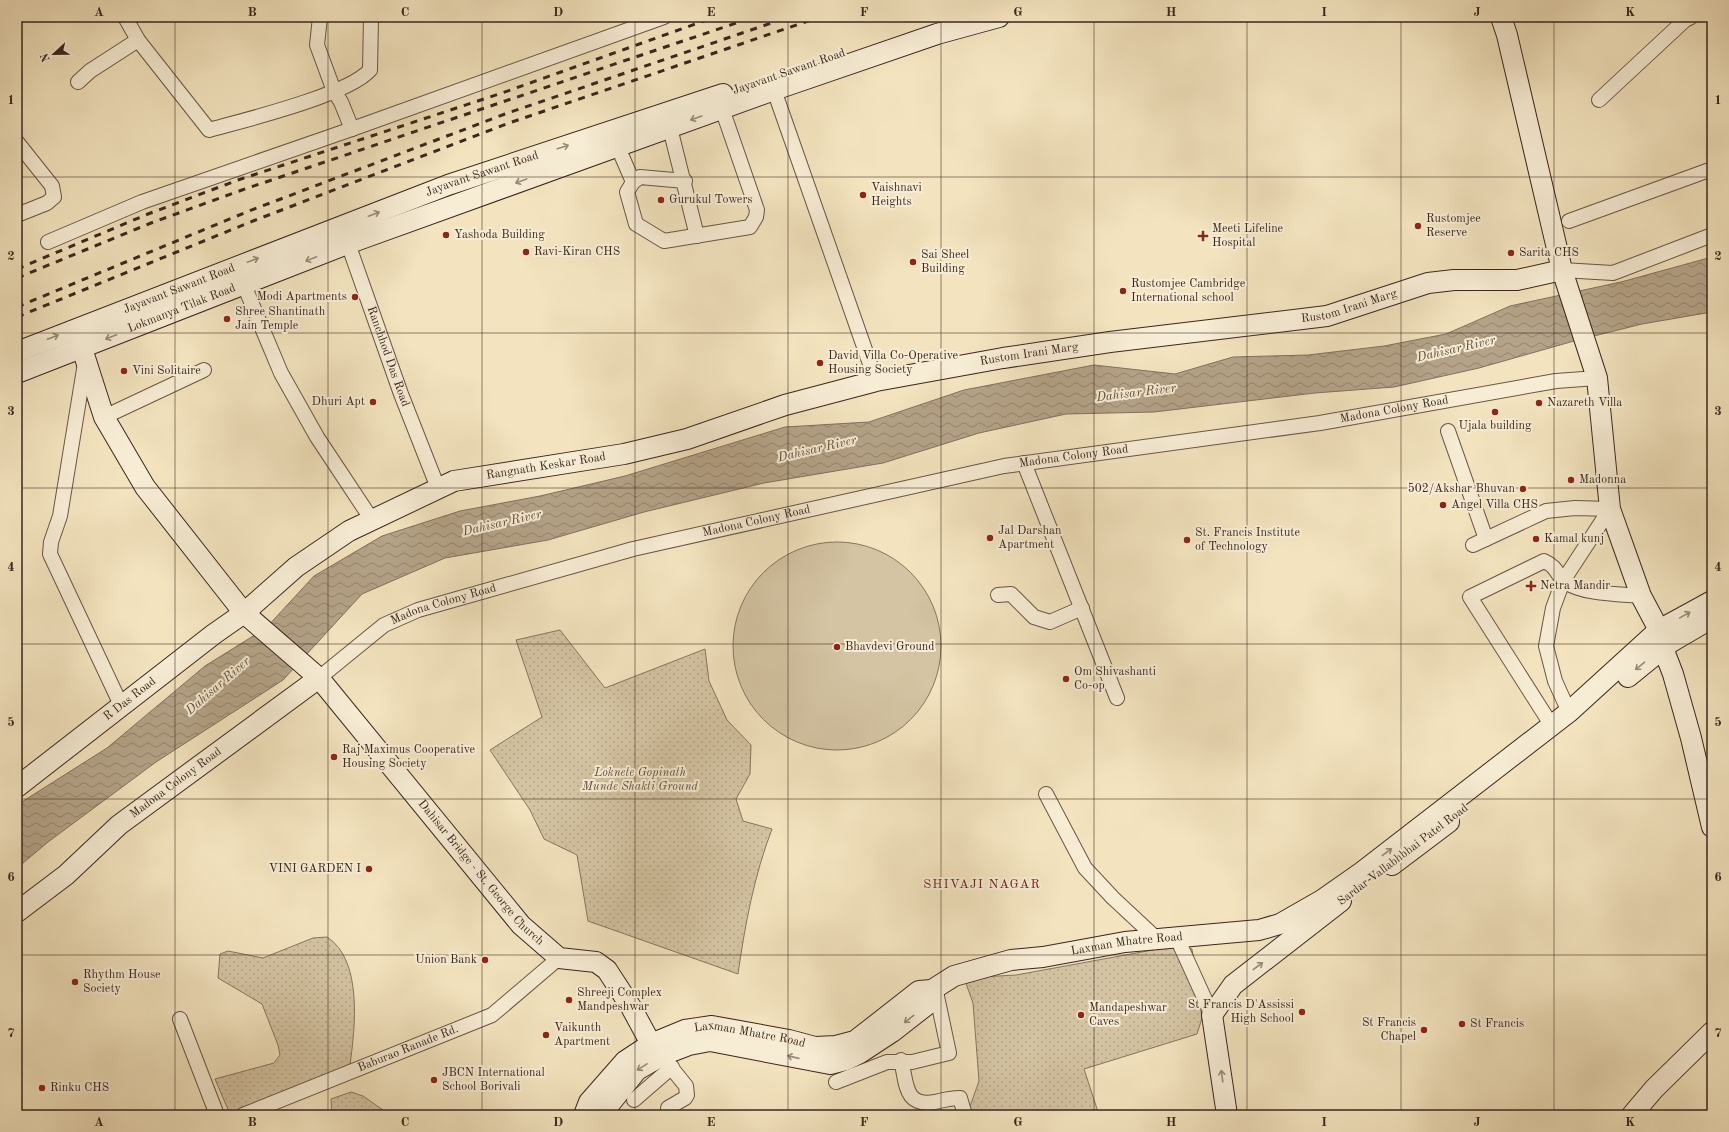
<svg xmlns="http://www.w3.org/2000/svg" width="1729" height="1132" font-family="'Old Standard TT',serif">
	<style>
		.grass { fill: #d4c4a3; stroke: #887560 }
		.park { fill: url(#park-dots); stroke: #887560 }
		.water { fill: url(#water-waves); stroke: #84715d }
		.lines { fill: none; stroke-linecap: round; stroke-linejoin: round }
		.street-casing { stroke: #695645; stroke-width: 16 }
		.secondary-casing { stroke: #3b261c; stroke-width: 22 }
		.street { stroke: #f7edd5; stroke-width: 14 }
		.secondary { stroke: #f7edd5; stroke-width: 20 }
		.rail { stroke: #3b261c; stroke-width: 3; stroke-dasharray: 7 7; stroke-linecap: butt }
		.oneway { stroke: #998a78 }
		.grid { fill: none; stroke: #3b261c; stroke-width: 1; stroke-opacity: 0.55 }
		.poi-dot { fill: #8f2418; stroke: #f7edd5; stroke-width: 1.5 }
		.labels { text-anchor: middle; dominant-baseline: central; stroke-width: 4; stroke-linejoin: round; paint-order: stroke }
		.street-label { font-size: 12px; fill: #3b261c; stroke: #f7edd5 }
		.poi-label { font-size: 12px; fill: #3b261c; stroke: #f7edd5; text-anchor: start }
		.park-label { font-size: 12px; font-style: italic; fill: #614e3e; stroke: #f7edd5 }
		.water-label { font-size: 13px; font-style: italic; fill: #5f4c3c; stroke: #f7edd5 }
		.neighbourhood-label { font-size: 13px; letter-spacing: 1px; fill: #7a1f14; stroke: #f7edd5 }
		.neatline { fill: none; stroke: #3b261c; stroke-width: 1.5 }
		.grid-label { font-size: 13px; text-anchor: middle; font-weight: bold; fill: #3b261c }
	</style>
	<defs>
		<pattern id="park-dots" width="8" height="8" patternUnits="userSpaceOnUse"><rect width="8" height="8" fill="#d4c4a3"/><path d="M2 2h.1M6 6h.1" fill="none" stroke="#b7a88c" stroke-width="1.8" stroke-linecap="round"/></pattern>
		<pattern id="water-waves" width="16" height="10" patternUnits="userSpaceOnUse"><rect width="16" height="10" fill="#b4a388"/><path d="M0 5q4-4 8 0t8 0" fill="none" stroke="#94856e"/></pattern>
	</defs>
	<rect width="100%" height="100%" fill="#f3e4bf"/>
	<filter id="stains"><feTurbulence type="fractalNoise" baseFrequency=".005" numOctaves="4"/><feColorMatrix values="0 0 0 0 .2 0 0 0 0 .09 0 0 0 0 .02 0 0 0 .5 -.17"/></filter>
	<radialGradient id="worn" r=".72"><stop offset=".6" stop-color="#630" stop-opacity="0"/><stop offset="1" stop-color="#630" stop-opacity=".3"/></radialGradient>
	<!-- grass -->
	<path class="grass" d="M733 646a104 104 0 1 1 208 0a104 104 0 1 1-208 0Z"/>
	<!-- park -->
	<path class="park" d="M560,630L605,688L705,649L709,681L727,720L751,745L750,774L736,799L743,821L772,829C754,876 745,925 738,974L588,921L577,855L544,839L530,810L490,750L542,717L516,640Z
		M327,937C363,960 355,1028 350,1065L230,1114L215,1079L274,1063L280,1055L278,1045L262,1004L218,978L220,954L228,951L263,958L313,938Z
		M1180,945L1192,949L1202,1018L1197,1034L1084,1069L1099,1115H967L979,1081L973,1003L964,978L1016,975Z
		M351,1092L363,1096L390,1115H332L331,1099Z"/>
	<!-- water -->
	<path class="water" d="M1712,257V312L1642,324L1574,341L1479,368L1394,387L1315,393L1154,412L1066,414L979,433L883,463L764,483L644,512L548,540L445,558L362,594L283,680L156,762L48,842L17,868V805L107,748L205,666L266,628L314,576L382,536L460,511L540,496L625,476L785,427L869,422L964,390L1094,365L1175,374L1233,357L1308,355L1384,346L1446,334L1510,306L1621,282Z"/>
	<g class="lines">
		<defs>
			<g id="street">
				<path d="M125,17L138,40L209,130C245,120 348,95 370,70L371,17"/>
				<path d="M320,17L317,45L334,91L341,102L352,129"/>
				<path d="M78,82L90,71L138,40"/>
				<path d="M774,90L876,381"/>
				<path d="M1599,100L1685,20L1691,17"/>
				<path d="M668,120L697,236"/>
				<path d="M614,138L633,182"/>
				<path d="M17,142L52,186L54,197L47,203L17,215"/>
				<path d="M685,181L640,177L633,182L627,192L636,224L664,241L750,227L756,217L757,210L719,100"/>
				<path d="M1569,221L1712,169"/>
				<path id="s1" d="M345,235L401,394L438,488"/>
				<path d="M48,242L142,202L352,129L664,17"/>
				<path d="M1562,270L1613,273L1712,235"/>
				<path d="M244,285L281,373L317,437L372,520"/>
				<path d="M85,363L60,516L51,542L50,554L121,705"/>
				<path d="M104,417L204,370"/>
				<path d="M1448,431L1486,539"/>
				<path d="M1024,463L1117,698"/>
				<path d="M1473,545L1546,511L1575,508L1610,509"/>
				<path d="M998,595L1011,594L1034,617L1050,622L1082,608"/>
				<path id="s2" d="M319,678L384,625L418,610L633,549L1004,466L1320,423L1556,381L1597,378"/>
				<path d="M1569,712L1555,681L1546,646L1553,608L1563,581L1610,509"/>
				<path d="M1552,726L1470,597L1544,561C1559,568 1556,575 1565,582C1583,594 1619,594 1641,596"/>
				<path d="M1046,794L1085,868L1113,898L1157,939"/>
				<path d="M1177,938L1212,1015"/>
				<path d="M180,1019L217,1115"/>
				<path d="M657,1050L686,1086L687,1095L685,1098L668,1108"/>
				<path d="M901,1060C907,1084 904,1107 935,1102C943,1100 952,1098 960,1098L965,1115"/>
				<path d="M836,1082L887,1062H912L949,1053L935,987"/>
				<path d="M634,1100L672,1067"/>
				<path id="s3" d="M243,1115L492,1015L559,958"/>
			</g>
			<g id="secondary">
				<path d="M1501,17L1507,35L1562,270L1597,378L1610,509L1641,596L1659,630L1663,648L1673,674L1691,738L1712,827"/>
				<path id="s4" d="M78,336L104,417L145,487L244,613L319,678L521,925L559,958L596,962L607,970L631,1007L651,1044"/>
				<path id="s5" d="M17,352L448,185L723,94"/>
				<path id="s6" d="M17,373L347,244L774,90L937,34L999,17"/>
				<path d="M1628,677L1671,642L1712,618"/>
				<path id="s7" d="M17,787L214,634L244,613L296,567L349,531L454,481L624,454L687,439L785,405L876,381L1003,358L1110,342L1327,316L1428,283L1454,280H1517L1562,270"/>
				<path d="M1392,865L1449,822"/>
				<path id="s8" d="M17,912L66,875L119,825L319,678"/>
				<path id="s9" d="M584,1115L589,1102L625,1061L651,1044L685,1030L712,1026L789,1040L815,1047L836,1046L855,1041L919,991L932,990L954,976L1011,960L1043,957L1125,942L1259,930L1280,924L1322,900L1362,872L1569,712L1659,630L1712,601"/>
				<path d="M601,1115L637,1070L663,1055L689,1045L710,1041L830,1064L846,1060L860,1053L892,1032L928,1004L932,990"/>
				<path d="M1227,1115L1212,1015L1233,985L1341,901"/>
				<path d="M1632,1115L1654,1089L1712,1032"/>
			</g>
		</defs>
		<!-- street casing -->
		<use href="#street" class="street-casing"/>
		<!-- secondary casing -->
		<use href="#secondary" class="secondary-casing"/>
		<!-- street -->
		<use href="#street" class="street"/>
		<!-- secondary -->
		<use href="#secondary" class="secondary"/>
		<!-- rail -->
		<path class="rail" d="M17,269L148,214L238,180L502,93L715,17
			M17,278L151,223L242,190L754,17
			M17,307L249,211L505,114L789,17
			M17,317L253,221L509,123L820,17"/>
	</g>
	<!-- one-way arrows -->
	<defs><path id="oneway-shaft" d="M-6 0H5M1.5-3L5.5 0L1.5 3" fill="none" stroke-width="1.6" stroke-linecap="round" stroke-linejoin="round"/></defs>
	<g class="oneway">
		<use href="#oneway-shaft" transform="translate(696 118) rotate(160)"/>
		<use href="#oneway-shaft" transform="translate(563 147) rotate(-18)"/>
		<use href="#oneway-shaft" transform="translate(521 181) rotate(160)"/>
		<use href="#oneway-shaft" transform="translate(374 214) rotate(-21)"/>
		<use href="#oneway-shaft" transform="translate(311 259) rotate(158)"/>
		<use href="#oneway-shaft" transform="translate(253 260) rotate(-21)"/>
		<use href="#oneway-shaft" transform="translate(53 337) rotate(-21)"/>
		<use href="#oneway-shaft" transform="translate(111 337) rotate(159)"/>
		<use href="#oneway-shaft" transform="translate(1685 615) rotate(-29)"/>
		<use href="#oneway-shaft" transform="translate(1640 666) rotate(140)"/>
		<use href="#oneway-shaft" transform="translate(1387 852) rotate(-37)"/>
		<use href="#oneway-shaft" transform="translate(1258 966) rotate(-37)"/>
		<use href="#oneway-shaft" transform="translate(909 1019) rotate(142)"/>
		<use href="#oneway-shaft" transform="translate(793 1057) rotate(-167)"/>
		<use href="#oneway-shaft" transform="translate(642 1067) rotate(148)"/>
		<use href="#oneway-shaft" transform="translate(1222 1076) rotate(-98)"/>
	</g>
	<!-- grid -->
	<path class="grid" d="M175,17V1115M328,17V1115M482,17V1115M635,17V1115M788,17V1115M941,17V1115M1094,17V1115M1247,17V1115M1401,17V1115M1554,17V1115M17,177H1712M17,333H1712M17,488H1712M17,644H1712M17,799H1712M17,955H1712"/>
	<!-- markers -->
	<g class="poi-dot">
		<circle cx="863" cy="195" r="4"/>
		<circle cx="661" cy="200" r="4"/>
		<circle cx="1418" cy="226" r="4"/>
		<circle cx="446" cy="235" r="4"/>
		<path d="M1201 230h4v4h4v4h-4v4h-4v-4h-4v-4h4z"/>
		<circle cx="526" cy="252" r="4"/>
		<circle cx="1511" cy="253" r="4"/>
		<circle cx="913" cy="262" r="4"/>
		<circle cx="1123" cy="291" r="4"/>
		<circle cx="355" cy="297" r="4"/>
		<circle cx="227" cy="319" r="4"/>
		<circle cx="820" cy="363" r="4"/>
		<circle cx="124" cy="371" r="4"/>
		<circle cx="373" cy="402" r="4"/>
		<circle cx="1539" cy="403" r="4"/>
		<circle cx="1495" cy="412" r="4"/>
		<circle cx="1571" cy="480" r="4"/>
		<circle cx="1523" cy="489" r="4"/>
		<circle cx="1443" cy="505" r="4"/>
		<circle cx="990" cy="538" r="4"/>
		<circle cx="1536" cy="539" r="4"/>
		<circle cx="1187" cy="540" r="4"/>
		<path d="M1529 580h4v4h4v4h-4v4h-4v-4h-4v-4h4z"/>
		<circle cx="837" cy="647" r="4"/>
		<circle cx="1066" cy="679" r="4"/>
		<circle cx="334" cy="757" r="4"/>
		<circle cx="369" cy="869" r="4"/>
		<circle cx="485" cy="960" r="4"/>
		<circle cx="75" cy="982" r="4"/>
		<circle cx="569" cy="1000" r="4"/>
		<circle cx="1302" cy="1012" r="4"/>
		<circle cx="1081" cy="1015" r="4"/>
		<circle cx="1462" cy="1024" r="4"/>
		<circle cx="1424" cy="1030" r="4"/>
		<circle cx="546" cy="1035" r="4"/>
		<circle cx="434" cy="1080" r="4"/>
		<circle cx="42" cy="1088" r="4"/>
	</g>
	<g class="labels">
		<!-- street labels -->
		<g class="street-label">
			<text transform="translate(789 72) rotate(-19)">Jayavant Sawant Road</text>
			<text stroke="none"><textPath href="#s5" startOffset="498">Jayavant Sawant Road</textPath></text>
			<text stroke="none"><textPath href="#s5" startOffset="174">Jayavant Sawant Road</textPath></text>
			<text stroke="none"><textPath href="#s7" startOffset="1450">Rustom Irani Marg</textPath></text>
			<text stroke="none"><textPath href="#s6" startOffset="177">Lokmanya Tilak Road</textPath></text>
			<text stroke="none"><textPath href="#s7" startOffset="1126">Rustom Irani Marg</textPath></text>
			<text stroke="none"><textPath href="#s1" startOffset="129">Ranchhod Das Road</textPath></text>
			<text stroke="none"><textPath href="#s2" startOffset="1119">Madona Colony Road</textPath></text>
			<text stroke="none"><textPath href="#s2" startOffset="795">Madona Colony Road</textPath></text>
			<text stroke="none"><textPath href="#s7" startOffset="629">Rangnath Keskar Road</textPath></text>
			<text stroke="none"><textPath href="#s2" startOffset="471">Madona Colony Road</textPath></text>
			<text stroke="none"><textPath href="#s2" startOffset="147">Madona Colony Road</textPath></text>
			<text stroke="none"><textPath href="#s7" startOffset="143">R Das Road</textPath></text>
			<text stroke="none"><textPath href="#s8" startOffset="205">Madona Colony Road</textPath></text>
			<text transform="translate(1403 855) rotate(-37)">Sardar Vallabhbhai Patel Road</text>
			<text stroke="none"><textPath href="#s4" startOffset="679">Dahisar Bridge - St. George Church</textPath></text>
			<text stroke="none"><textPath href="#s9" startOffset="606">Laxman Mhatre Road</textPath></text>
			<text stroke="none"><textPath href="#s9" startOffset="202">Laxman Mhatre Road</textPath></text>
			<text stroke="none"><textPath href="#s3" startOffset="178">Baburao Ranade Rd.</textPath></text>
		</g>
		<!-- poi labels -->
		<g class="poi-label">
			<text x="871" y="188">Vaishnavi<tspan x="871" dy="14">Heights</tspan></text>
			<text x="669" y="200">Gurukul Towers</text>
			<text x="1426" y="219">Rustomjee<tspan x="1426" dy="14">Reserve</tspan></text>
			<text x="1212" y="229">Meeti Lifeline<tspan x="1212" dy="14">Hospital</tspan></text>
			<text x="454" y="235">Yashoda Building</text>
			<text x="534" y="252">Ravi-Kiran CHS</text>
			<text x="1519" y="253">Sarita CHS</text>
			<text x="921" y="255">Sai Sheel<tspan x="921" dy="14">Building</tspan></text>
			<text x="1131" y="284">Rustomjee Cambridge<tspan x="1131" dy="14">International school</tspan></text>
			<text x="347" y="297" text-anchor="end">Modi Apartments</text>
			<text x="235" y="312">Shree Shantinath<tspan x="235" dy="14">Jain Temple</tspan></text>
			<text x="828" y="356">David Villa Co-Operative<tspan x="828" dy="14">Housing Society</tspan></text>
			<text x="132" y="371">Vini Solitaire</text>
			<text x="365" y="402" text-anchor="end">Dhuri Apt</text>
			<text x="1547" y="403">Nazareth Villa</text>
			<text x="1495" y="426" text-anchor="middle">Ujala building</text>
			<text x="1579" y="480">Madonna</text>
			<text x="1515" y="489" text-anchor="end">502/Akshar Bhuvan</text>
			<text x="1451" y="505">Angel Villa CHS</text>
			<text x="998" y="531">Jal Darshan<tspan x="998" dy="14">Apartment</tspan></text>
			<text x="1195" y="533">St. Francis Institute<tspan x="1195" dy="14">of Technology</tspan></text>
			<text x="1544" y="539">Kamal kunj</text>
			<text x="1540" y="586">Netra Mandir</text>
			<text x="845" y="647">Bhavdevi Ground</text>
			<text x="1074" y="672">Om Shivashanti<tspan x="1074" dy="14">Co-op</tspan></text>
			<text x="342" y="750">Raj Maximus Cooperative<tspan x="342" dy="14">Housing Society</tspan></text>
			<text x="361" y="869" text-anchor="end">VINI GARDEN I</text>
			<text x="477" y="960" text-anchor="end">Union Bank</text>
			<text x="83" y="975">Rhythm House<tspan x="83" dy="14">Society</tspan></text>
			<text x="577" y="993">Shreeji Complex<tspan x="577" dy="14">Mandpeshwar</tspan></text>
			<text x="1294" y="1005" text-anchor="end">St Francis D'Assissi<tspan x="1294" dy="14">High School</tspan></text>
			<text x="1089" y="1008">Mandapeshwar<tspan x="1089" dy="14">Caves</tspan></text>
			<text x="1416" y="1023" text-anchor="end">St Francis<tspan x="1416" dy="14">Chapel</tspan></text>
			<text x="1470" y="1024">St Francis</text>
			<text x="554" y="1028">Vaikunth<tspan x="554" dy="14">Apartment</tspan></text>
			<text x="442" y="1073">JBCN International<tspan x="442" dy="14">School Borivali</tspan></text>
			<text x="50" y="1088">Rinku CHS</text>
		</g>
		<!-- park labels -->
		<g class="park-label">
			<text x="640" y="773">Loknete Gopinath<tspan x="640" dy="14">Munde Shakti Ground</tspan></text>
		</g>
		<!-- water labels -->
		<g class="water-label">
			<text transform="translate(1456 349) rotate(-13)">Dahisar River</text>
			<text transform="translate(1136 393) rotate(-7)">Dahisar River</text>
			<text transform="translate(817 449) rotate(-13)">Dahisar River</text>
			<text transform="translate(502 523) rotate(-13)">Dahisar River</text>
			<text transform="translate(218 686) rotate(-41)">Dahisar River</text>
		</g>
		<!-- neighbourhood labels -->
		<g class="neighbourhood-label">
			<text x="982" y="884">SHIVAJI NAGAR</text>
		</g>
	</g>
	<!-- margin -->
	<rect width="1729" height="1132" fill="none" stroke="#f3e4bf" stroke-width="44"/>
	<!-- north arrow -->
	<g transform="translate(54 54) rotate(248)" stroke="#f7edd5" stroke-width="3" paint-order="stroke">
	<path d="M0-3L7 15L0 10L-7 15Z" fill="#3b261c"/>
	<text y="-6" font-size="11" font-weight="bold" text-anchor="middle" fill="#3b261c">N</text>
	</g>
	<rect x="22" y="22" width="1685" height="1088" class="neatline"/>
	<g class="grid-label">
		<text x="99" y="16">A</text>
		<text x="252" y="16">B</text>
		<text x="405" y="16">C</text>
		<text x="558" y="16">D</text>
		<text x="711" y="16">E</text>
		<text x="864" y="16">F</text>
		<text x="1018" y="16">G</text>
		<text x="1171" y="16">H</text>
		<text x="1324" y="16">I</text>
		<text x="1477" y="16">J</text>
		<text x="1630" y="16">K</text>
		<text x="11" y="104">1</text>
		<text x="1718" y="104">1</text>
		<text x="11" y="260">2</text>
		<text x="1718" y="260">2</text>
		<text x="11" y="415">3</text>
		<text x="1718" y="415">3</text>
		<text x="11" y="571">4</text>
		<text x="1718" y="571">4</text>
		<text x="11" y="726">5</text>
		<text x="1718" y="726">5</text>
		<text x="11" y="881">6</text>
		<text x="1718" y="881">6</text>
		<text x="11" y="1037">7</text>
		<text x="1718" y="1037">7</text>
		<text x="99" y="1126">A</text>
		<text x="252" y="1126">B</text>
		<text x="405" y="1126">C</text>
		<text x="558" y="1126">D</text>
		<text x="711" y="1126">E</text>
		<text x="864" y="1126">F</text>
		<text x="1018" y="1126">G</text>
		<text x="1171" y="1126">H</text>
		<text x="1324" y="1126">I</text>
		<text x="1477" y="1126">J</text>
		<text x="1630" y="1126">K</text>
	</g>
	<rect width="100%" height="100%" filter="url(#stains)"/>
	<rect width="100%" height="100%" fill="url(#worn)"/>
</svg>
